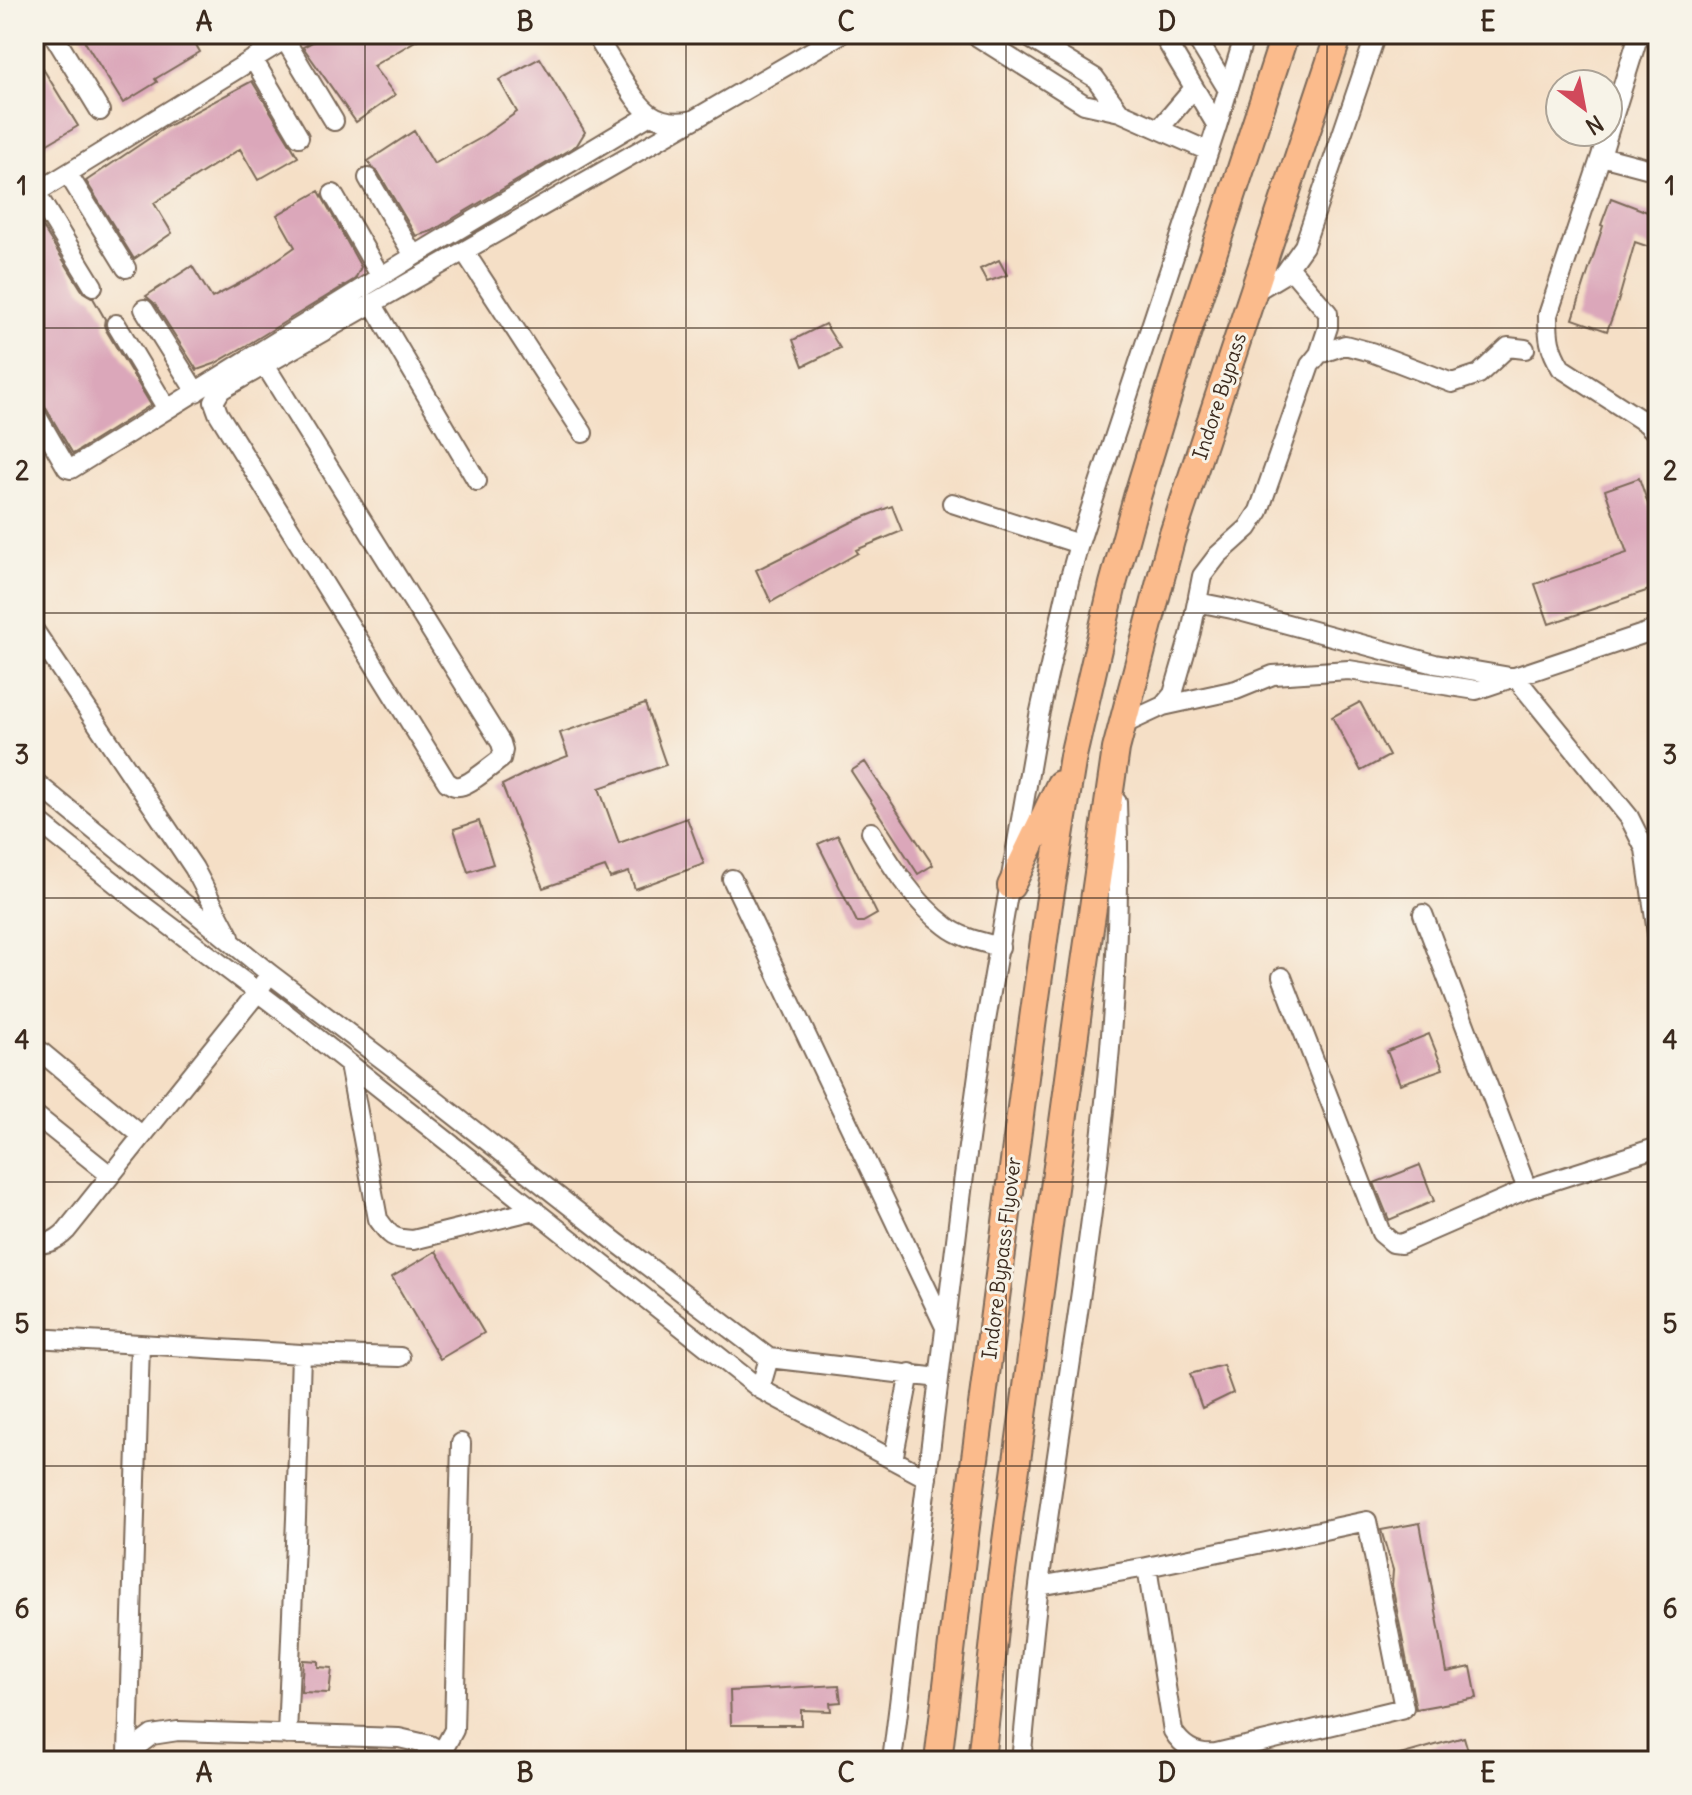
<svg xmlns="http://www.w3.org/2000/svg" width="1692" height="1795" font-family="Delius,sans-serif">
	<style>
		.building { fill: #dba7ba }
		.lines { fill: none; stroke-linecap: round; stroke-linejoin: round }
		.minor-casing { stroke: #7c6959; stroke-width: 22 }
		.highway-casing { stroke: #7c6959; stroke-width: 30 }
		.minor { stroke: #fff; stroke-width: 18 }
		.highway { stroke: #fbbb8c; stroke-width: 26 }
		.grid { fill: none; stroke: #3b2a1e; stroke-width: 2; stroke-opacity: 0.55 }
		.labels { text-anchor: middle; dominant-baseline: central; stroke-width: 6; stroke-linejoin: round; paint-order: stroke }
		.street-label { font-size: 20px; fill: #3b2a1e; stroke: #f7f3e8 }
		.neatline { fill: none; stroke: #3b2a1e; stroke-width: 3 }
		.grid-label { font-size: 26px; text-anchor: middle; font-weight: bold; fill: #3b2a1e }
	</style>
	<rect width="100%" height="100%" fill="#f7f3e8"/>
	<filter id="ink" filterUnits="userSpaceOnUse"><feTurbulence type="fractalNoise" baseFrequency=".0125" numOctaves="2"/><feDisplacementMap in="SourceGraphic" scale="16" xChannelSelector="R" yChannelSelector="G"/><feConvolveMatrix kernelMatrix="1 2 1 2 8 2 1 2 1" color-interpolation-filters="sRGB"/></filter>
	<filter id="wash" filterUnits="userSpaceOnUse"><feTurbulence type="fractalNoise" baseFrequency=".006" numOctaves="4" result="noise"/><feDisplacementMap in="SourceGraphic" scale="32" xChannelSelector="R" yChannelSelector="G"/><feGaussianBlur stdDeviation="1.8" result="paint"/><feColorMatrix in="noise" values="0 0 0 0 0 0 0 0 0 0 0 0 0 0 0 0 0 1.4 0 .05"/><feComposite in="paint" operator="in"/></filter>
	<g filter="url(#wash)">
		<rect width="100%" height="100%" fill="#f5dfc6"/>
		<g id="blocks">
			<!-- building -->
			<path class="building" d="M80,34H190L200,52L155,79L157,82L123,103Z
				M327,34H427L373,66L395,95L356,122L303,47Z
				M34,54L78,126L44,146L34,130Z
				M540,58L585,132L577,145L432,231L416,236L378,172L371,167L368,161L414,131L434,164L479,139L517,112L499,80Z
				M252,81L298,157L258,180L240,149L154,203L172,233L134,259L86,181L166,127Z
				M319,191L361,267L355,279L247,345L214,364L197,370L154,303L146,296L192,266L212,298L257,274L295,247L277,215Z
				M1611,198L1658,216V250L1635,242L1618,302L1607,331L1573,319L1603,226L1601,225Z
				M34,213L83,292L93,298L105,319L104,325L106,330L151,405L73,454L44,405L38,400L34,394Z
				M999,260L1007,275L987,282L980,269Z
				M825,324L840,348L803,366L793,340Z
				M1639,478L1658,532V587L1549,624L1535,584L1627,553L1605,490Z
				M892,506L902,531L856,550L858,553L771,602L756,570L852,522Z
				M1360,702L1389,756L1361,771L1332,717Z
				M645,704L666,765L599,788L619,843L687,818L704,864L635,889L629,872L610,878L605,867L543,888L502,785L534,769L568,756L560,733Z
				M865,762L933,865L918,874L851,771Z
				M479,821L493,864L468,872L454,829Z
				M838,835L877,914L863,922H857L818,844Z
				M1429,1034L1443,1069L1400,1084L1387,1051Z
				M1420,1165L1434,1201L1389,1220L1374,1183Z
				M436,1251L484,1333L440,1359L392,1277Z
				M1223,1365L1233,1393L1202,1408L1190,1374Z
				M1420,1523L1447,1672L1471,1667L1477,1698L1416,1709L1392,1585L1393,1570L1381,1530Z
				M303,1660L318,1661V1667L332,1668L329,1693L301,1692Z
				M839,1685L841,1702L830,1703L831,1711L801,1710V1725H731L730,1691Z
				M1464,1737L1471,1761H1394L1393,1757Z"/>
		</g>
	</g>
	<g filter="url(#ink)">
		<use href="#blocks" fill-opacity="0" stroke="#7c6959" stroke-width="2"/>
		<g class="lines">
			<defs>
				<path id="minor" d="M53,34L100,111
					M595,34C604,49 613,64 622,78C641,109 654,128 693,120L841,34
					M973,34L1084,104L1120,112L1208,151
					M1023,34L1095,78L1120,112
					M1162,34L1217,126
					M1194,34L1228,90
					M1639,34L1601,156L1548,315C1548,338 1549,348 1561,368L1646,423L1658,435
					M285,40L334,121
					M253,59L299,137
					M1159,129L1194,88
					M1601,156L1658,171
					M68,174L126,268
					M368,178L414,256
					M36,193L93,286
					M34,194L294,34
					M333,194L381,277
					M464,251L583,433
					M1289,267L1328,313V327L1319,354
					M1254,292L1284,274L1304,246L1376,34
					M372,303L477,481
					M144,309L196,392
					M116,324L167,409
					M265,365L501,743L503,750L501,759C491,766 471,784 460,786C454,787 452,785 447,782L218,413L214,402L221,390L693,120
					M34,411L67,468L71,469L414,256L650,115
					M1646,423L1658,405
					M952,503L1079,544
					M1197,602L1232,609L1435,664L1516,678L1629,817L1645,849L1658,940
					M34,630L194,868L230,937
					M1163,706L1236,690L1273,675L1349,670L1476,690L1658,629
					M1122,725L1163,706L1173,694L1191,632L1202,576L1218,555L1248,528L1259,511L1310,365L1319,354L1345,345L1371,352L1452,383L1479,374L1508,347L1525,349
					M34,781L269,973L398,1071L616,1242L769,1358L760,1389
					M34,818L140,903L284,1012L760,1389L927,1478
					M871,832C891,865 915,903 946,926C961,938 982,942 1000,947
					M732,879L945,1327
					M1423,914L1527,1189
					M1282,977L1381,1233L1393,1243L1401,1244L1527,1189L1658,1147
					M34,1046L141,1135
					M349,1064L378,1219C390,1236 392,1239 413,1240L535,1210
					M34,1114L110,1175
					M34,1244C48,1244 56,1241 66,1231L257,993L264,982
					M34,1338L140,1344L128,1753
					M140,1344L301,1354L400,1357
					M769,1358L939,1378
					M893,1460L910,1373
					M1367,1521L1404,1708L1216,1753C1198,1755 1183,1748 1173,1731L1147,1567Z
					M1039,1586L1147,1567
					M287,1735L296,1518L301,1354
					M442,1752L454,1730L461,1443
					M127,1761L128,1753L152,1735L178,1731L399,1738L430,1745L442,1752L445,1761
					M892,1761L963,1183L983,1038L1039,716L1069,581L1079,544L1217,126L1245,34
					M1021,1761C1027,1703 1032,1644 1039,1586C1072,1326 1127,1066 1117,802"/>
				<path id="highway" d="M1011,886L1060,784
					M938,1761L964,1542L1027,1062L1049,904L1073,756L1113,584L1137,497L1186,337L1285,34
					M981,1761L999,1593L1080,997L1116,749L1171,540L1339,34"/>
			</defs>
			<!-- minor casing -->
			<use href="#minor" class="minor-casing"/>
			<!-- highway casing -->
			<use href="#highway" class="highway-casing"/>
			<!-- minor -->
			<use href="#minor" class="minor"/>
			<!-- highway -->
			<use href="#highway" class="highway"/>
		</g>
	</g>
	<!-- grid -->
	<path class="grid" d="M365,34V1761M686,34V1761M1006,34V1761M1327,34V1761M34,328H1658M34,613H1658M34,898H1658M34,1182H1658M34,1466H1658"/>
	<g class="labels">
		<!-- street labels -->
		<g class="street-label">
			<text transform="translate(1219 396) rotate(-72)">Indore Bypass</text>
			<text transform="translate(1001 1258) rotate(-83)">Indore Bypass Flyover</text>
		</g>
	</g>
	<!-- margin -->
	<rect width="1692" height="1795" fill="none" stroke="#f7f3e8" stroke-width="88"/>
	<!-- north arrow -->
	<g transform="translate(1584 108) rotate(148)"><circle r="38" fill="#f7f3e8" stroke="#aca397" stroke-width="2"/>
	<path d="M0-6L14 30L0 20L-14 30Z" fill="#d1495b"/>
	<text y="-12" font-size="22" font-weight="bold" text-anchor="middle" fill="#3b2a1e">N</text>
	</g>
	<rect x="44" y="44" width="1604" height="1707" class="neatline"/>
	<g class="grid-label">
		<text x="204" y="31">A</text>
		<text x="525" y="31">B</text>
		<text x="846" y="31">C</text>
		<text x="1167" y="31">D</text>
		<text x="1488" y="31">E</text>
		<text x="22" y="195">1</text>
		<text x="1670" y="195">1</text>
		<text x="22" y="480">2</text>
		<text x="1670" y="480">2</text>
		<text x="22" y="764">3</text>
		<text x="1670" y="764">3</text>
		<text x="22" y="1049">4</text>
		<text x="1670" y="1049">4</text>
		<text x="22" y="1333">5</text>
		<text x="1670" y="1333">5</text>
		<text x="22" y="1618">6</text>
		<text x="1670" y="1618">6</text>
		<text x="204" y="1782">A</text>
		<text x="525" y="1782">B</text>
		<text x="846" y="1782">C</text>
		<text x="1167" y="1782">D</text>
		<text x="1488" y="1782">E</text>
	</g>
</svg>
